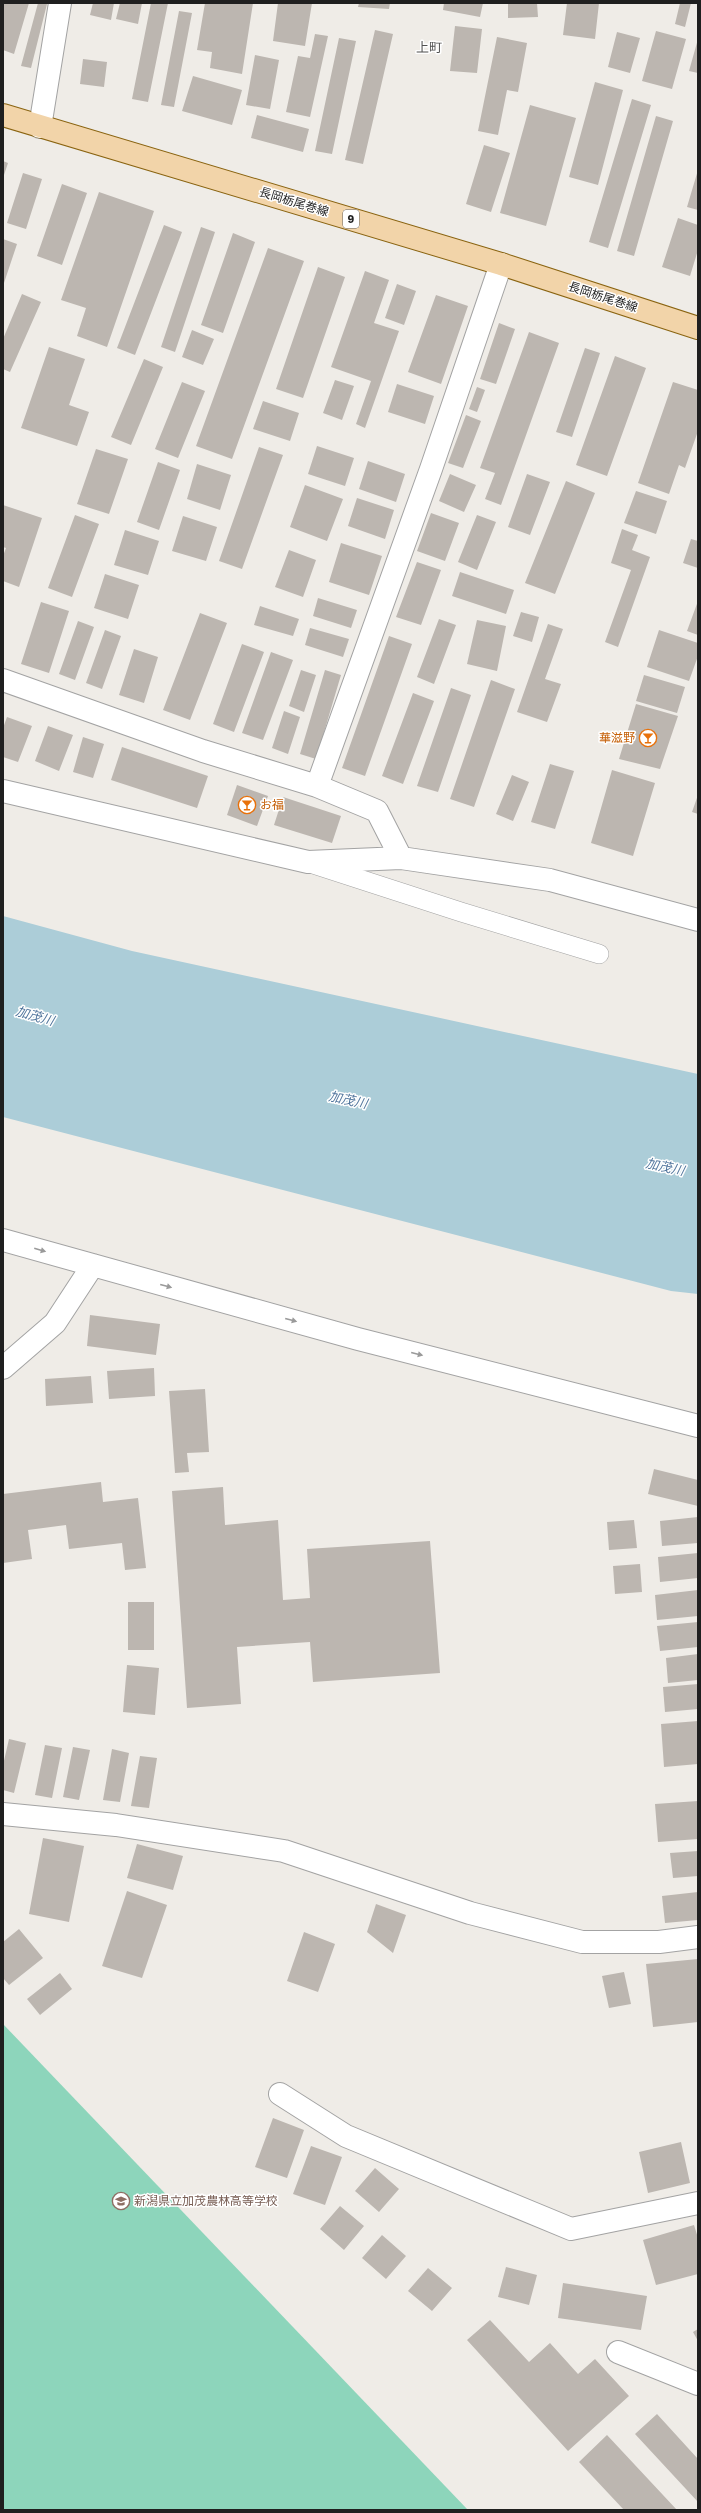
<svg xmlns="http://www.w3.org/2000/svg" width="701" height="2513" font-family="'Work Sans','Noto Sans JP',sans-serif">
	<style>
		.pitch { fill: #8dd5bb }
		.water { fill: #accdd8 }
		.building { fill: #bcb6b0 }
		.lines { fill: none; stroke-linecap: round; stroke-linejoin: round }
		.service-casing { stroke: #a3a3a3; stroke-width: 20 }
		.minor-casing { stroke: #a3a3a3; stroke-width: 24 }
		.primary-casing { stroke: #8a6411; stroke-width: 24 }
		.service { stroke: #fff; stroke-width: 19 }
		.minor { stroke: #fff; stroke-width: 22 }
		.primary { stroke: #f2d4a9; stroke-width: 22 }
		.oneway { fill: #9a9a9a }
		.labels { text-anchor: middle; dominant-baseline: central; stroke-width: 3; stroke-linejoin: round; paint-order: stroke }
		.shield { fill: #fff; stroke: #626262; stroke-width: 1 }
		.shield-label { font-size: 11px; font-weight: bold; fill: #1f1f1f }
		.street-label { font-size: 12px; fill: #1f1f1f; stroke: #fff }
		.food-label { font-size: 12px; fill: #c56008; stroke: #fff; text-anchor: end }
		.education-label { font-size: 12px; fill: #785e54; stroke: #fff; text-anchor: start }
		.neighbourhood-label { font-size: 13px; fill: #525252; stroke: #fff }
		.water-label { font-size: 13px; font-style: italic; fill: #53779e; stroke: #fff }
	</style>
	<rect width="100%" height="100%" fill="#efece7"/>
	<!-- pitch -->
	<path class="pitch" d="M3,2024L468,2510H3Z"/>
	<!-- water -->
	<path class="water" d="M3,916L132,951L698,1074V1294L671,1291L3,1117Z"/>
	<!-- building -->
	<path class="building" d="M3,3H29L14,54L3,50Z
		M38,3L47,4L31,68L21,66Z
		M93,3H114L111,20L90,15Z
		M120,3H142L138,24L116,19Z
		M151,3H168L148,102L132,99Z
		M205,3H253L242,74L210,68L212,52L197,50Z
		M278,3H312L305,46L273,41Z
		M359,3H390L389,9L358,7Z
		M444,3H483L480,17L443,10Z
		M508,3H537L538,17L508,18Z
		M567,3H599L595,39L563,35Z
		M680,3H691L685,27L675,24Z
		M179,11L192,13L174,107L161,105Z
		M455,26L482,29L477,73L450,71Z
		M375,30L393,34L363,164L345,160Z
		M656,31L686,39L672,89L642,81Z
		M617,32L640,38L630,73L608,67Z
		M315,34L328,36L310,117L286,112L298,56L310,58Z
		M497,37L527,43L518,92L507,90L498,135L478,131Z
		M339,38L356,41L332,154L315,151Z
		M698,39V73L689,71Z
		M255,55L279,60L270,109L246,105Z
		M83,59L107,62L104,87L80,84Z
		M193,76L242,90L232,125L182,111Z
		M595,82L623,90L598,185L569,177Z
		M632,99L651,105L608,248L589,242Z
		M530,105L576,118L546,226L500,213Z
		M257,115L309,129L303,152L251,138Z
		M656,116L673,121L634,256L617,251Z
		M484,145L510,153L491,212L466,204Z
		M3,161L8,163L3,178Z
		M698,170V210L687,207Z
		M23,173L42,179L26,229L7,223Z
		M62,184L87,193L62,265L37,256Z
		M99,192L154,211L107,347L77,336L86,308L61,300Z
		M678,218L698,225V250L690,276L662,267Z
		M164,225L182,232L135,355L117,348Z
		M201,227L215,232L175,352L161,347Z
		M233,233L255,242L223,333L201,325Z
		M3,239L17,244L3,286Z
		M268,248L304,261L232,459L196,446Z
		M318,267L345,277L303,398L276,389Z
		M365,271L389,280L374,323L399,331L365,428L356,424L371,381L331,367Z
		M397,284L416,291L404,325L385,318Z
		M22,294L41,302L10,372L3,369V339Z
		M436,295L468,306L441,384L408,372Z
		M499,323L515,329L496,384L480,379Z
		M192,330L214,339L203,365L182,357Z
		M529,332L559,343L501,505L485,499L495,473L480,468Z
		M49,347L85,359L69,405L89,412L77,446L21,428Z
		M585,348L600,353L572,437L556,432Z
		M615,356L646,368L607,476L576,465Z
		M144,359L163,367L131,445L111,437Z
		M335,380L354,386L342,420L323,413Z
		M182,382L205,391L178,458L155,449Z
		M673,382L698,390V431L685,468L679,465L669,494L638,483Z
		M397,384L434,396L425,424L388,412Z
		M477,387L485,390L477,412L469,409Z
		M263,401L299,413L290,441L253,429Z
		M466,415L481,421L463,468L448,463Z
		M317,446L354,458L345,486L308,474Z
		M259,447L283,455L242,569L219,561Z
		M96,449L128,459L109,514L77,504Z
		M368,461L405,474L396,502L359,489Z
		M158,462L180,470L159,530L137,522Z
		M197,464L231,475L220,510L187,499Z
		M450,474L476,485L464,512L439,501Z
		M527,474L550,482L530,535L508,527Z
		M566,481L595,493L555,594L525,583Z
		M305,485L343,499L327,541L290,527Z
		M636,491L667,501L656,534L624,523Z
		M357,498L394,510L385,539L348,526Z
		M3,505L42,518L19,587L3,581V556L6,548L3,547Z
		M431,513L459,523L445,561L417,551Z
		M75,515L99,524L72,597L48,588Z
		M477,515L496,522L477,570L458,562Z
		M183,516L217,527L206,561L172,551Z
		M622,529L638,535L632,550L650,557L618,647L605,642L631,570L611,563Z
		M125,530L159,541L148,575L114,565Z
		M691,539L698,541V568L683,563Z
		M341,543L382,556L369,595L329,582Z
		M289,550L316,560L303,597L275,587Z
		M417,562L441,570L421,625L396,617Z
		M460,572L514,590L506,614L452,596Z
		M105,574L139,585L128,619L94,608Z
		M318,598L357,610L351,628L313,616Z
		M698,601V635L687,631Z
		M41,602L69,611L49,673L21,664Z
		M260,606L299,619L293,636L254,625Z
		M521,612L539,617L532,642L513,636Z
		M200,613L227,623L190,720L163,710Z
		M439,619L456,625L434,684L417,677Z
		M477,620L506,626L497,671L467,664Z
		M78,621L94,627L75,680L59,674Z
		M548,624L563,629L545,679L561,684L547,722L517,712Z
		M310,628L349,639L343,657L305,645Z
		M105,630L121,636L102,689L86,683Z
		M659,630L698,643V656L689,681L647,667Z
		M389,636L412,644L365,776L342,768Z
		M242,644L264,652L234,732L213,724Z
		M134,649L158,657L144,703L119,695Z
		M271,652L293,660L263,740L242,733Z
		M301,670L316,675L304,712L289,706Z
		M325,670L341,675L316,759L300,754Z
		M644,675L685,687L677,713L636,701Z
		M491,680L515,689L474,807L450,799Z
		M451,688L471,695L438,792L417,786Z
		M413,693L434,701L403,784L382,776Z
		M636,704L678,716L660,769L619,759Z
		M284,711L300,717L288,754L272,748Z
		M7,717L32,726L18,762L3,757V728Z
		M48,726L73,735L59,771L35,761Z
		M83,737L104,744L93,778L73,772Z
		M122,747L208,776L197,808L111,780Z
		M550,764L574,771L555,829L531,822Z
		M612,770L655,783L633,856L591,843Z
		M512,775L529,782L513,821L496,814Z
		M237,785L268,796L257,826L227,815Z
		M698,795V814L692,812Z
		M283,797L341,816L332,843L274,825Z
		M90,1315L160,1324L156,1355L87,1346Z
		M154,1368L155,1396L109,1399L107,1371Z
		M91,1376L93,1403L46,1406L45,1379Z
		M205,1389L209,1452L187,1453L189,1472L175,1473L169,1391Z
		M654,1469L698,1480V1506L648,1494Z
		M101,1482L103,1502L138,1498L146,1568L125,1570L122,1543L69,1549L66,1525L28,1530L32,1559L3,1563V1494Z
		M223,1487L225,1525L278,1520L283,1600L310,1598L307,1549L430,1541L440,1673L313,1682L310,1642L237,1647L241,1704L187,1708L172,1491Z
		M698,1517V1543L662,1546L660,1521Z
		M634,1520L637,1548L609,1550L607,1522Z
		M698,1553V1578L660,1582L658,1557Z
		M640,1564L642,1592L615,1594L613,1566Z
		M698,1590V1616L657,1620L655,1595Z
		M128,1602H154V1650H128Z
		M698,1622V1647L660,1651L657,1626Z
		M698,1654V1680L668,1683L666,1658Z
		M127,1665L159,1668L155,1715L123,1712Z
		M698,1684V1709L665,1712L663,1687Z
		M698,1721V1764L664,1767L661,1724Z
		M9,1739L26,1743L14,1793L3,1790V1765Z
		M45,1745L62,1748L52,1798L35,1795Z
		M73,1747L90,1750L79,1800L63,1797Z
		M112,1749L129,1753L120,1802L103,1800Z
		M140,1756L157,1758L149,1808L131,1806Z
		M698,1801V1839L658,1842L655,1804Z
		M43,1838L84,1846L69,1922L29,1914Z
		M137,1844L183,1856L173,1890L127,1878Z
		M698,1851V1876L673,1878L670,1853Z
		M127,1891L167,1905L142,1978L102,1966Z
		M698,1892V1920L665,1923L662,1896Z
		M376,1904L406,1915L393,1953L367,1932Z
		M19,1929L43,1958L9,1985L3,1978V1942Z
		M304,1932L335,1944L318,1992L287,1981Z
		M698,1959V2022L653,2027L646,1964Z
		M624,1972L631,2004L609,2008L602,1976Z
		M60,1973L72,1989L40,2015L27,1999Z
		M273,2118L304,2130L287,2178L255,2167Z
		M681,2142L690,2183L648,2193L639,2152Z
		M311,2146L342,2157L325,2205L293,2194Z
		M375,2168L399,2189L379,2212L355,2191Z
		M340,2206L364,2226L344,2250L320,2229Z
		M694,2225L698,2238V2274L656,2285L643,2240Z
		M382,2235L406,2256L386,2279L362,2258Z
		M506,2267L537,2275L529,2305L498,2297Z
		M428,2268L452,2288L432,2311L408,2291Z
		M563,2283L647,2296L641,2330L558,2318Z
		M490,2320L529,2362L550,2343L578,2374L595,2359L629,2396L568,2451L467,2340Z
		M698,2329V2341L693,2332Z
		M657,2414L698,2459V2502L635,2434Z
		M607,2435L677,2510H624L579,2462Z"/>
	<g class="lines">
		<defs>
			<path id="service" d="M313,864L461,912L599,954"/>
			<path id="minor" d="M40,127L60,3
				M3,680L203,751L317,786L377,811L401,858
				M317,786L431,469L501,264
				M3,791L308,862L401,858L550,880L698,920
				M3,1240L358,1339L698,1426
				M3,1368L55,1323L93,1265
				M3,1814L116,1825L284,1851L470,1913L582,1942H659L698,1937
				M280,2094L346,2136L571,2229L698,2203
				M618,2352L698,2384"/>
			<path id="primary" d="M3,115L501,264L698,328"/>
		</defs>
		<!-- service casing -->
		<use href="#service" class="service-casing"/>
		<!-- minor casing -->
		<use href="#minor" class="minor-casing"/>
		<!-- primary casing -->
		<use href="#primary" class="primary-casing"/>
		<!-- service -->
		<use href="#service" class="service"/>
		<!-- minor -->
		<use href="#minor" class="minor"/>
		<!-- primary -->
		<use href="#primary" class="primary"/>
	</g>
	<!-- one-way arrows -->
	<defs><path id="oneway-solid" d="M-6-.8H1V-3.2L6.5 0L1 3.2V.8H-6Z"/></defs>
	<g class="oneway">
		<use href="#oneway-solid" transform="translate(40 1250) rotate(16)"/>
		<use href="#oneway-solid" transform="translate(166 1286) rotate(15)"/>
		<use href="#oneway-solid" transform="translate(291 1320) rotate(15)"/>
		<use href="#oneway-solid" transform="translate(417 1354) rotate(14)"/>
	</g>
	<!-- icons -->
	<defs>
		<symbol id="bar-ring" viewBox="-11 -11 22 22"><circle r="9.5" fill="#fff" stroke="#e8710a" stroke-width="1.5"/><path d="M-6-5H6L.8 .8V4.5H3.5V6h-7V4.5H-.8V.8Z" fill="#e8710a"/></symbol>
		<symbol id="school-ring" viewBox="-11 -11 22 22"><circle r="9.5" fill="#fff" stroke="#8d6e63" stroke-width="1.5"/><path d="M0-5L7-2L0 1L-7-2ZM-4 1L0 2.5L4 1V4Q0 6-4 4Z" fill="#8d6e63"/></symbol>
	</defs>
	<g fill-rule="evenodd">
		<use href="#bar-ring" x="638" y="728" width="20" height="20"/>
		<use href="#bar-ring" x="237" y="795" width="20" height="20"/>
		<use href="#school-ring" x="111" y="2191" width="20" height="20"/>
	</g>
	<g class="labels">
		<!-- shield labels -->
		<rect class="shield" x="343" y="210" width="16" height="18" rx="3"/>
		<g class="shield-label">
			<text x="351" y="219">9</text>
		</g>
		<!-- street labels -->
		<g class="street-label">
			<text transform="translate(294 202) rotate(17)">長岡栃尾巻線</text>
			<text transform="translate(603 297) rotate(18)">長岡栃尾巻線</text>
		</g>
		<!-- food labels -->
		<g class="food-label">
			<text x="635" y="738">華滋野</text>
			<text x="260" y="805" text-anchor="start">お福</text>
		</g>
		<!-- education labels -->
		<g class="education-label">
			<text x="134" y="2201">新潟県立加茂農林高等学校</text>
		</g>
		<!-- neighbourhood labels -->
		<g class="neighbourhood-label">
			<text x="429" y="47">上町</text>
		</g>
		<!-- water labels -->
		<g class="water-label">
			<text transform="translate(35 1016) rotate(16)">加茂川</text>
			<text transform="translate(348 1100) rotate(12)">加茂川</text>
			<text transform="translate(665 1167) rotate(12)">加茂川</text>
		</g>
	</g>
	<!-- border -->
	<rect width="701" height="2513" fill="none" stroke="#1f1f1f" stroke-width="8"/>
</svg>
